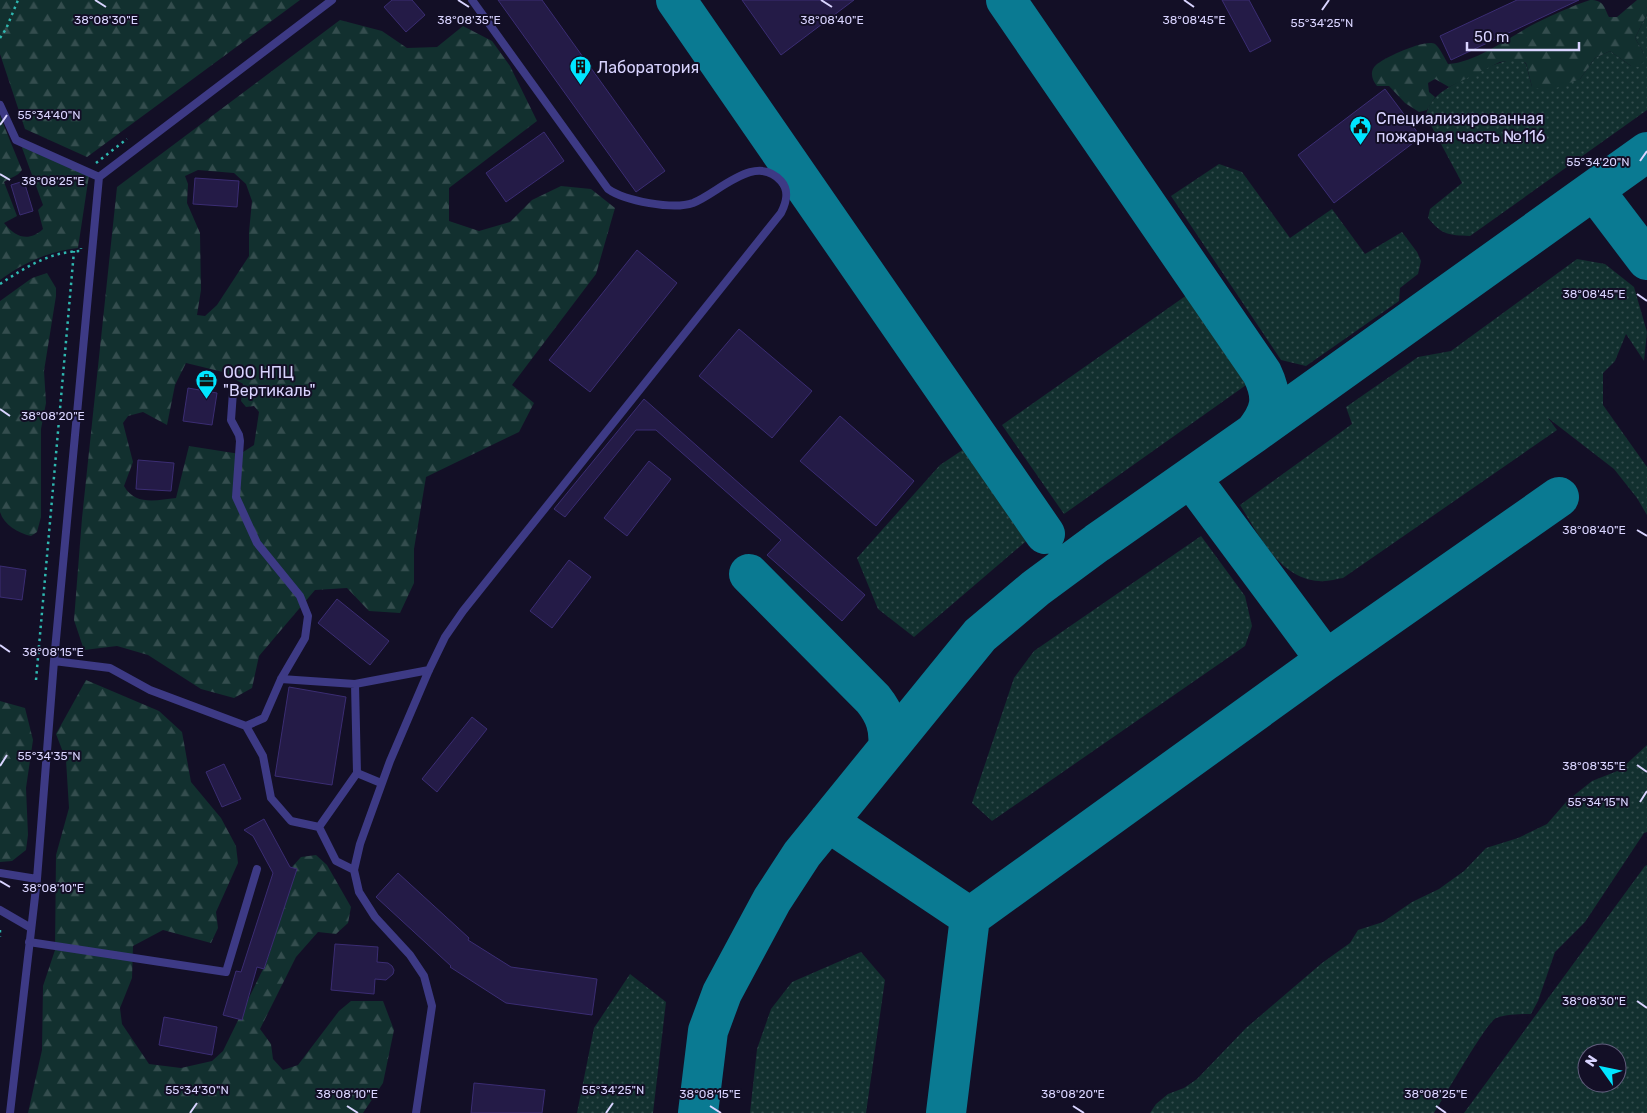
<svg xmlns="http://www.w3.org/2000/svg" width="1647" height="1113" font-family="Rubik,sans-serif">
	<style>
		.grass { fill: url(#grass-dots); fill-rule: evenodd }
		.forest { fill: url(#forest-firs); fill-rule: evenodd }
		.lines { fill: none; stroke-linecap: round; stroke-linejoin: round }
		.taxiway { stroke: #0a7a92; stroke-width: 40 }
		.building { fill: #241b47; stroke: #3b2d73 }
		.path { stroke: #2fb8b0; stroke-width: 2.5; stroke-dasharray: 2.5 4; stroke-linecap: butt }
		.service { stroke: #3d3a85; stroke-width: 8 }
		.ticks { fill: none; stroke: #d9d4ff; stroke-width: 2 }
		.labels { text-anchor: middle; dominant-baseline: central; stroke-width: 4; stroke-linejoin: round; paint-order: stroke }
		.poi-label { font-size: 16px; fill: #d9d4ff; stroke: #130f26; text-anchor: start }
		.ticks-label { font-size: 12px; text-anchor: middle; fill: #d9d4ff; stroke: #130f26; stroke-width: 4; stroke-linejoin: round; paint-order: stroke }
	</style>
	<defs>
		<pattern id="grass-dots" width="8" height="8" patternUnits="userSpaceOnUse" patternTransform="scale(1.25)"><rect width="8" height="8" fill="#12302f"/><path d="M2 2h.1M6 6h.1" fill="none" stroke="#344d4e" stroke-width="1.8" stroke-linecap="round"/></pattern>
		<pattern id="forest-firs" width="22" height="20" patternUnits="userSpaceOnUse" patternTransform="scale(1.25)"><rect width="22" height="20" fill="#12302f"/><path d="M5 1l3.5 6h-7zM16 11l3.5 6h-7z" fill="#344d4e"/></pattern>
	</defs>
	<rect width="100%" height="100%" fill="#130f26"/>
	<!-- grass -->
	<path class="grass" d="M1647,14V110L1470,236C1448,235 1442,235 1428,218L1430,209L1462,183L1426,116C1427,109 1431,101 1437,96C1449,85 1504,56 1519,60C1522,60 1524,62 1526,64L1532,87L1580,79L1595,58L1610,51L1631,66L1644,61L1643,52L1635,38Z
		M1219,164L1242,172L1290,238L1332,209L1365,254L1402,232L1417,252L1421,261L1418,274L1400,288L1399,301L1306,366L1281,360L1171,196Z
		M1577,259L1605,264L1634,287L1647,332L1644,361L1626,334L1615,361L1603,373V405L1647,467V515L1637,498L1614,469L1548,418L1557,430L1343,578C1336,579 1327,582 1319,581C1279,578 1259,535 1240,505L1352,424L1346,407L1418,357L1451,351Z
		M1194,290L1256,378L1064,514L1002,425Z
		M976,441L1038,531L914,637L878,609L857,558L940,465Z
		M1201,536L1245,596L1252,626L1245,646L992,821L972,803L1014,678L1034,651Z
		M1647,745V832L1644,833L1585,922L1555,952L1538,1001L1531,1014C1520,1014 1507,1014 1496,1018C1486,1023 1444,1098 1434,1113H1150L1156,1104L1168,1094L1184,1088L1197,1079L1246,1028L1322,963L1350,943L1358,930L1383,922L1412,902L1439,889L1464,871L1486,848L1518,838L1547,824L1567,801L1592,781L1620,770Z
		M1647,865V1113H1464L1645,866ZM1587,1053H1617V1083H1587Z
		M861,952L885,980L866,1113H750L757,1049L771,1009L792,982Z
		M630,974L666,1002L653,1113H577L594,1028Z"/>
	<!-- forest -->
	<path class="forest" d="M0,0H300L87,157L25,129L0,54Z
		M1590,0C1604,0 1604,7 1609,17H1617L1637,0H1647V14L1635,38L1643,52L1645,61L1639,67L1631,66L1610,51L1595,58L1580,79L1548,91L1532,87L1526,63L1518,60L1500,62L1449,87L1435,79L1428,83L1429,92L1435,97L1427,110L1419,112L1405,103L1389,86H1377C1372,80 1369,71 1376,65C1383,58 1426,38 1435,44C1440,48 1445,59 1448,64C1478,62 1510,36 1536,23C1554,14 1572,6 1590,0Z
		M340,20L382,31L407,48L437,47L463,26L492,41L510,66L537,121L449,188V221L479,231L510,222L532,200L561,186L591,189L615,208L596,274L512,385L534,403L519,432L426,477L414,549V583L400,613L369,611L347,588L315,590L259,656L252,688L234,698L201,689L148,655L117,646L84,650L74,620L82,518L117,187ZM198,170L234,173L246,184L252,201L249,232V256L217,305L205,316L197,315L201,290L200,233L187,203L188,184L185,176ZM186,363L223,372L243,384L241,401L246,407L254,406L259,412L254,445L240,454L189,446L176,498C157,500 135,506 124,486L133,462L123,423L128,416L143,412L167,425L175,385Z
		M0,116L22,170C17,177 11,177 4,182L17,216L4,223C16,238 29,242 43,229L38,210L43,205L21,145L89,175L78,248C49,251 23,263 0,280Z
		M47,273L56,288V296L44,371L46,403L41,429V517L37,532L31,536C18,533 4,525 0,512V301L32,278Z
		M86,680L159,711L182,732L191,782L221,818L236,846L238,863L216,912L218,928L211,943L163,930L133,946L132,978L120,1008L122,1024L149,1064L181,1068L212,1061L223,1051L267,961L291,884V868L301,857L316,855L327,865L351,907L348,923L336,934L318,932L296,957L260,1029L271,1044L273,1059L283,1070L298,1065L339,1011L351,1001H383L394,1030L383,1083L363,1113H28L42,1050L43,986L55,950L56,855L69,808L66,760L56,734Z
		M0,701L25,708L33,740L26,788L28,835L26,850L12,861L0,862Z"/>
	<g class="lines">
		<!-- taxiway -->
		<path class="taxiway" d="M676,0L1045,534
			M1006,0L1262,373C1274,398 1271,412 1254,433
			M1594,190L1647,260
			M749,574L873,699C885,714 890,728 888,747
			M1326,660L1559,497
			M828,822L970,917
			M698,1113L708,1031L722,993L772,900L802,854L980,635L1036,588L1097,543L1254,433L1647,152
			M946,1113L970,917L1326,660L1191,478"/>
	</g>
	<!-- building -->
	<path class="building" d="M392,0H412L425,15L406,32L384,7Z
		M498,0H542L665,171L636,192Z
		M742,0H854L781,55Z
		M1222,0H1249L1271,41L1250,52Z
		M1517,0H1579L1451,60L1440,36Z
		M1385,89L1421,137L1334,203L1298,155Z
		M544,132L564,161L506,202L486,173Z
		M195,178L239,181L237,207L193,204Z
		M24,181L33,211L20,215L11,185Z
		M637,250L677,283L590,392L549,360Z
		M739,329L812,391L772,438L699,376Z
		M188,388L217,393L212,425L183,421Z
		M644,399L865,595L842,621L767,555L781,540L656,430H636L565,517L554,509Z
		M840,416L914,481L876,526L800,461Z
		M138,460L174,463L171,491L136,489Z
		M649,461L671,479L627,536L604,518Z
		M569,560L591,577L552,628L530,611Z
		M0,566L26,570L22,600L0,597Z
		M337,599L389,641L370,665L318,623Z
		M289,687L346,697L332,785L275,776Z
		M472,717L487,729L437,792L422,779Z
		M224,764L241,799L222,807L206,772Z
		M264,819L290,867L297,869L264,969L257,967L242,1020L223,1015L236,971L241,972L273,873L253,836L244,830Z
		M398,873L469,938L468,940L511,967L597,979L592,1015L506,1003L450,967L451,966L376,897Z
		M335,944L378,947L377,962L388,963L392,966L394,970L393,974L386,980L375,979L374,994L331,990Z
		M164,1017L217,1027L212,1055L159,1045Z
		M474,1083L545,1090L542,1113H471Z"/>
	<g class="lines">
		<!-- path -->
		<path class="path" d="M0,38L6,29L18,0
			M96,163L127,139
			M0,284C26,267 49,252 81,251V248
			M36,680L74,251
			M0,930V937"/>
		<!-- service -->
		<path class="service" d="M0,105L16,140L99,177
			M54,661L110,668L150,690L246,726L264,718L281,679L305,638L308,616L300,596L257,543L236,497L240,441L239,435L231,420L233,392
			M281,679L355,684
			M246,726L263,756L271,798L291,821L319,827L357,773L355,684L429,670
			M357,773L381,783
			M319,827L336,861L354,870
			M0,873L37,879
			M0,910L31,928
			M29,942L226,972L257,869
			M10,1113L37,879L54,661L99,177L332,0
			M416,1113L432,1006L424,976L410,955L375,917L359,892L354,870L360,844L390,761L429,670L445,637L463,611L781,213C786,203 790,191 781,181C755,152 719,193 693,203C673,210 625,201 608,189L472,0"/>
	</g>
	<!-- ticks -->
	<path class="ticks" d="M95,0L106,7M458,0L469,7M821,0L832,7M1184,0L1194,7M1322,10L1329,0M0,125L7,115M1640,161L1647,151M0,174L10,180M1637,294L1647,301M0,409L10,416M1637,530L1647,536M0,645L10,652M1637,765L1647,772M0,766L7,755M1640,802L1647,791M0,881L10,887M1637,1001L1647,1008M347,1106L358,1113M710,1106L721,1113M1073,1106L1084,1113M1436,1106L1446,1113M190,1113L197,1103M606,1113L613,1103"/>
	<!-- icons -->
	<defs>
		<symbol id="building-pin" viewBox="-11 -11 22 30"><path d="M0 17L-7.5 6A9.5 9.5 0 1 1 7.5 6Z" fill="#00e5ff" stroke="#130f26"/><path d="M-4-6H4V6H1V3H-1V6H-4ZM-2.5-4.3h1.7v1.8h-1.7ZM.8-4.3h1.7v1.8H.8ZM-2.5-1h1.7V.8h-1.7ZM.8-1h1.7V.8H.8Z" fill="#111"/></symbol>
		<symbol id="civic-pin" viewBox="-11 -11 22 30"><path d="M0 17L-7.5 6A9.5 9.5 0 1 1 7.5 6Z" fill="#00e5ff" stroke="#130f26"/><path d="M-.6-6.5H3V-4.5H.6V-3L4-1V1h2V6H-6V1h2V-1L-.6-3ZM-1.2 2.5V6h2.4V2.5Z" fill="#111"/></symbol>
		<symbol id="office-pin" viewBox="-11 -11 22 30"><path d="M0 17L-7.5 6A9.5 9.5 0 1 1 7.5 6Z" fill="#00e5ff" stroke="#130f26"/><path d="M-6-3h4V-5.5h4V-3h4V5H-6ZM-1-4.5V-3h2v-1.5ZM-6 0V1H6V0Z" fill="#111"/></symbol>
	</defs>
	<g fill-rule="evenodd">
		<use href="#building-pin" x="568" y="54" width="25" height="34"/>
		<use href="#civic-pin" x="1348" y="114" width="25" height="34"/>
		<use href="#office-pin" x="194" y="368" width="25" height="34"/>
	</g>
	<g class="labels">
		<!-- poi labels -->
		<g class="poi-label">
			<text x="597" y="67">Лаборатория</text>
			<text x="1376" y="118">Специализированная<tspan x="1376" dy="18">пожарная часть №116</tspan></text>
			<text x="223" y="372">ООО НПЦ<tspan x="223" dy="18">"Вертикаль"</tspan></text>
		</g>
	</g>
	<g class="ticks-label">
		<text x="106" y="24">38°08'30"E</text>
		<text x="469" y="24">38°08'35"E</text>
		<text x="832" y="24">38°08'40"E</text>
		<text x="1194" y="24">38°08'45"E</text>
		<text x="1322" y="27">55°34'25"N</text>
		<text x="49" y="119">55°34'40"N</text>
		<text x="1598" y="166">55°34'20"N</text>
		<text x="53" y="185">38°08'25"E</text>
		<text x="1594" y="298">38°08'45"E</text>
		<text x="53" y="420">38°08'20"E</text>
		<text x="1594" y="534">38°08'40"E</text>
		<text x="53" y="656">38°08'15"E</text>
		<text x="49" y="760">55°34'35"N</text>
		<text x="1594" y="770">38°08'35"E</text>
		<text x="1598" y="806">55°34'15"N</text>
		<text x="53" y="892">38°08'10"E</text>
		<text x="1594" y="1005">38°08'30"E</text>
		<text x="197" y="1094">55°34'30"N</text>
		<text x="613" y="1094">55°34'25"N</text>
		<text x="347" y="1098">38°08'10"E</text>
		<text x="710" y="1098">38°08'15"E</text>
		<text x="1073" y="1098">38°08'20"E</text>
		<text x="1436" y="1098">38°08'25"E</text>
	</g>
	<!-- north arrow -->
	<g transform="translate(1602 1068) rotate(303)"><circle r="24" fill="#130f26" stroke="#625e7d"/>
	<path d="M0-4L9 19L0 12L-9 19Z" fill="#00e5ff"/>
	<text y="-8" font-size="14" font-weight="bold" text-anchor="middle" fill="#d9d4ff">N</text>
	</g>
	<!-- scale -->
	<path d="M1467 42v8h112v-8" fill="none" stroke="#d9d4ff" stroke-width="2.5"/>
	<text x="1474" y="42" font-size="15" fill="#d9d4ff" stroke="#130f26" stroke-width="4" paint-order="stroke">50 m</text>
</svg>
